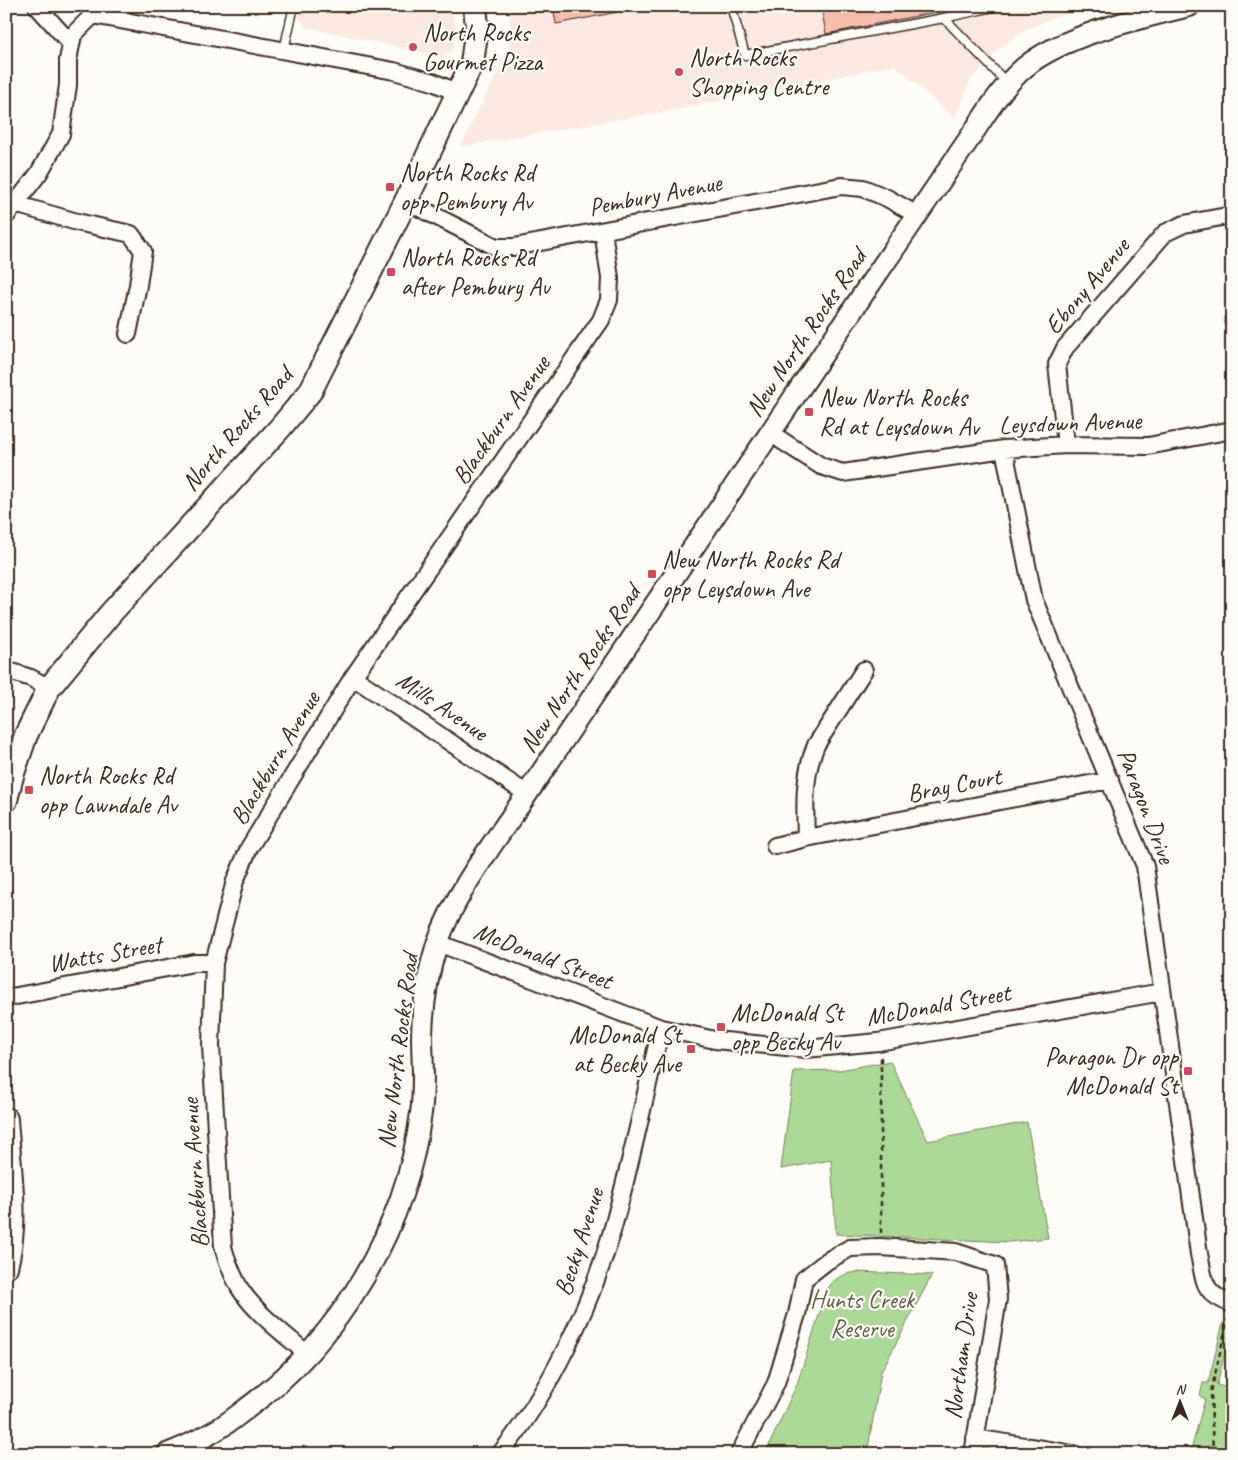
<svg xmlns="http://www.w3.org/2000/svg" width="1238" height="1460" font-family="Caveat,sans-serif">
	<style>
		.built { fill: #fbe9e1 }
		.green { fill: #acd897; stroke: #74815a }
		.building { fill: #f7bead; stroke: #3b2a1e }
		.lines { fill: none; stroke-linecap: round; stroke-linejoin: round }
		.service-casing { stroke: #3b2a1e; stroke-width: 11 }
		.minor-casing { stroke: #3b2a1e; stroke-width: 20 }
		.tertiary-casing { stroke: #3b2a1e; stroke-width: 24 }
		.secondary-casing { stroke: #3b2a1e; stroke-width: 26 }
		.path { stroke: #3b2a1e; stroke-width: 2.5; stroke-dasharray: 5 4; stroke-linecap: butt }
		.service { stroke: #fdfcf7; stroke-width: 8 }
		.minor { stroke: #fdfcf7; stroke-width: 16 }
		.tertiary { stroke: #fdfcf7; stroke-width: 20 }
		.secondary { stroke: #fdfcf7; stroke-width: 22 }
		.poi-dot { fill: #d1495b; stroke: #fdfcf7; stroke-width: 2 }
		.labels { text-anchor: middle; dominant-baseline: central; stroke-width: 4.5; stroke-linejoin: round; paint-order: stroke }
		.poi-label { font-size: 25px; fill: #3b2a1e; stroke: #fdfcf7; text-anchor: start }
		.street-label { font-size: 25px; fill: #3b2a1e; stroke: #fdfcf7 }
		.park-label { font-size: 25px; fill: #5d5e42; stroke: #fdfcf7 }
	</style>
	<rect width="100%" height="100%" fill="#fdfcf7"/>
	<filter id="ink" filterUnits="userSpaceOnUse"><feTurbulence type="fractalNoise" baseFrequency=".02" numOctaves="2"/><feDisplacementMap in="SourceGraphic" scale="10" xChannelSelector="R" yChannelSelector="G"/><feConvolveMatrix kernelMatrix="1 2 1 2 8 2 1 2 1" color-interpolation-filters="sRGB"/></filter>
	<g filter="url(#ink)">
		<!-- built -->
		<path class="built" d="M301,6H451L456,27L453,50L443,57L306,27L299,17Z
			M507,6H1102L1052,18L1023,31L1000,48L971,79L955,119L895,65L674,110L460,147L509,49L511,27Z"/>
		<!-- green -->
		<path class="green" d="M890,1061L928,1141L1027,1122L1048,1238L1008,1242L836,1234L831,1160L781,1169L794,1071L840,1070Z
			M856,1272L932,1275L881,1372L867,1454H765L797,1384L827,1290C834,1278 842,1274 856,1272Z
			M1223,1323L1232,1325L1217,1385L1232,1389V1454H1190L1205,1399L1200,1396L1203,1383H1208Z"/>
		<!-- building -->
		<path class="building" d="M553,6H618V12L556,24Z
			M821,6H942V11L826,34Z"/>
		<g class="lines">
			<defs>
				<path id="service" d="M731,6L745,55L944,18
					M998,6L944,18L1007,83
					M284,50L294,6"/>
				<path id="minor" d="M37,6L71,44
					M406,201L496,247H514L841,186L863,188L887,198L917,215
					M15,204L77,222L131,234L143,251L138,285L128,334
					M6,216L39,173L61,134L68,85V60L73,35L93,15L394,71L433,82L458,93
					M770,433L821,466L843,473L1004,449L1066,445L1148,446L1232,430
					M1066,445L1057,364L1065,348L1165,233L1184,224L1232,215
					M1004,449L1034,600L1145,866L1199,1254C1205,1282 1202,1293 1232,1304
					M6,670L31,678L49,688
					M353,677L527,794
					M806,838C805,806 803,776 816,745L864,670
					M775,846L806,838L1110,780
					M438,943L661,1028L715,1040L806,1049L878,1042L1162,992
					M6,998L194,963H214
					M308,1355C286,1335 254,1312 239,1287C232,1274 227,1261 223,1247L211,1046L214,963L235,881L249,848L353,677L601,320L609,300L610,278L603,231
					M975,1438L1074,1454
					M500,1454C548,1395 592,1303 612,1231C631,1164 645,1095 661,1028
					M739,1454L776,1383L797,1314L804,1279L827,1261L850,1248L880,1247L956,1252L995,1265L998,1299L973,1454"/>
				<path id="tertiary" d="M167,1454C177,1450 187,1446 196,1441C214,1433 231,1421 246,1409C340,1340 406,1229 421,1113C425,1086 422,1060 422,1034C423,1004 428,972 437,944C455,892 496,840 527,794C641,625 755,457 868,287C901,239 933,191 967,142C984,117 1001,87 1025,67C1063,35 1141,18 1189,6"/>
				<path id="secondary" d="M6,800L12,776L26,735L49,688L110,614L280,428L310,392L406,201L472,63L477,27L475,6
					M6,1119C9,1168 19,1219 6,1267"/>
			</defs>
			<!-- service casing -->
			<use href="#service" class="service-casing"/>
			<!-- minor casing -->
			<use href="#minor" class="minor-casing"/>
			<!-- tertiary casing -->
			<use href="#tertiary" class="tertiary-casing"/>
			<!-- secondary casing -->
			<use href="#secondary" class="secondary-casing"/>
			<!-- path -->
			<path class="path" d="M881,1233V1056
				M1213,1454L1211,1392L1228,1318"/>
			<!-- service -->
			<use href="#service" class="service"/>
			<!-- minor -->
			<use href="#minor" class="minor"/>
			<!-- tertiary -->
			<use href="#tertiary" class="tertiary"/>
			<!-- secondary -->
			<use href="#secondary" class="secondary"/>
		</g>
	</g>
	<!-- markers -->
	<g class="poi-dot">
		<circle cx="413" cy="47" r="5"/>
		<circle cx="679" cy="72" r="5"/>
		<rect x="385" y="182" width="10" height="10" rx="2.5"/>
		<rect x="386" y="267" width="10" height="10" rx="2.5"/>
		<rect x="804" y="407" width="10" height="10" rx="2.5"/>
		<rect x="647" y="569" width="10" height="10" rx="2.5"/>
		<rect x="24" y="785" width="10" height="10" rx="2.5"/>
		<rect x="716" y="1022" width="10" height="10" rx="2.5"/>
		<rect x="686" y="1044" width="10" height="10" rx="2.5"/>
		<rect x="1183" y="1066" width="10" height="10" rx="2.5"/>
	</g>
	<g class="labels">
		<!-- poi labels -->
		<g class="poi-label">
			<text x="423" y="33">North Rocks<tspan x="423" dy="29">Gourmet Pizza</tspan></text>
			<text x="689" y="58">North Rocks<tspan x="689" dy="29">Shopping Centre</tspan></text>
			<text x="400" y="173">North Rocks Rd<tspan x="400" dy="29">opp Pembury Av</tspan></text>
			<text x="401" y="258">North Rocks Rd<tspan x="401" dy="29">after Pembury Av</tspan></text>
			<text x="819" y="398">New North Rocks<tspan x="819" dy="29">Rd at Leysdown Av</tspan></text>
			<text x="662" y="560">New North Rocks Rd<tspan x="662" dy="29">opp Leysdown Ave</tspan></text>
			<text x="39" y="776">North Rocks Rd<tspan x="39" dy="29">opp Lawndale Av</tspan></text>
			<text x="731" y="1013">McDonald St<tspan x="731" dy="29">opp Becky Av</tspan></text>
			<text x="681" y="1035" text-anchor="end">McDonald St<tspan x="681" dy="29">at Becky Ave</tspan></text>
			<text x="1178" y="1057" text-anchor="end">Paragon Dr opp<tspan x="1178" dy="29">McDonald St</tspan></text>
		</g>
		<!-- street labels -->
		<g class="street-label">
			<text transform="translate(655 195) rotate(-11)">Pembury Avenue</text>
			<text transform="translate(1087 286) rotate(-50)">Ebony Avenue</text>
			<text transform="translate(806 333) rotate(-56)">New North Rocks Road</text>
			<text transform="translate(501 420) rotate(-55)">Blackburn Avenue</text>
			<text transform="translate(1070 423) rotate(-2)">Leysdown Avenue</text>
			<text transform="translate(237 429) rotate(-49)">North Rocks Road</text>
			<text transform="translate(580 669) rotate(-56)">New North Rocks Road</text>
			<text transform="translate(442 706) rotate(34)">Mills Avenue</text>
			<text transform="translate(275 758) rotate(-59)">Blackburn Avenue</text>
			<text transform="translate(954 785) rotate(-11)">Bray Court</text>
			<text transform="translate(1146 806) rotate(69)">Paragon Drive</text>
			<text transform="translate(105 954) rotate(-10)">Watts Street</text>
			<text transform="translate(543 956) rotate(21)">McDonald Street</text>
			<text transform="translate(938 1005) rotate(-10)">McDonald Street</text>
			<text transform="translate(398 1051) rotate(-83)">New North Rocks Road</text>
			<text transform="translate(195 1173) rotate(-94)">Blackburn Avenue</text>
			<text transform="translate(579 1242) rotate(-72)">Becky Avenue</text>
			<text transform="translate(961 1356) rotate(-82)">Northam Drive</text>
		</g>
		<!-- park labels -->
		<g class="park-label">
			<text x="862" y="1300">Hunts Creek<tspan x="862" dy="29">Reserve</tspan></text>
		</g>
	</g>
	<!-- margin -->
	<rect width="1238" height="1460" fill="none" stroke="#fdfcf7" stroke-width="25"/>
	<rect x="12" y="12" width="1213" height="1435" fill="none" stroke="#3b2a1e" stroke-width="2" filter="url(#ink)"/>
	<!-- north arrow -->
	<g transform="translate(1180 1402)" stroke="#fdfcf7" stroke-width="4" paint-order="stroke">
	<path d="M0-4L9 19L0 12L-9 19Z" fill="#3b2a1e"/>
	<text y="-8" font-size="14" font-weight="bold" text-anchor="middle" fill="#3b2a1e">N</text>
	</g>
</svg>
